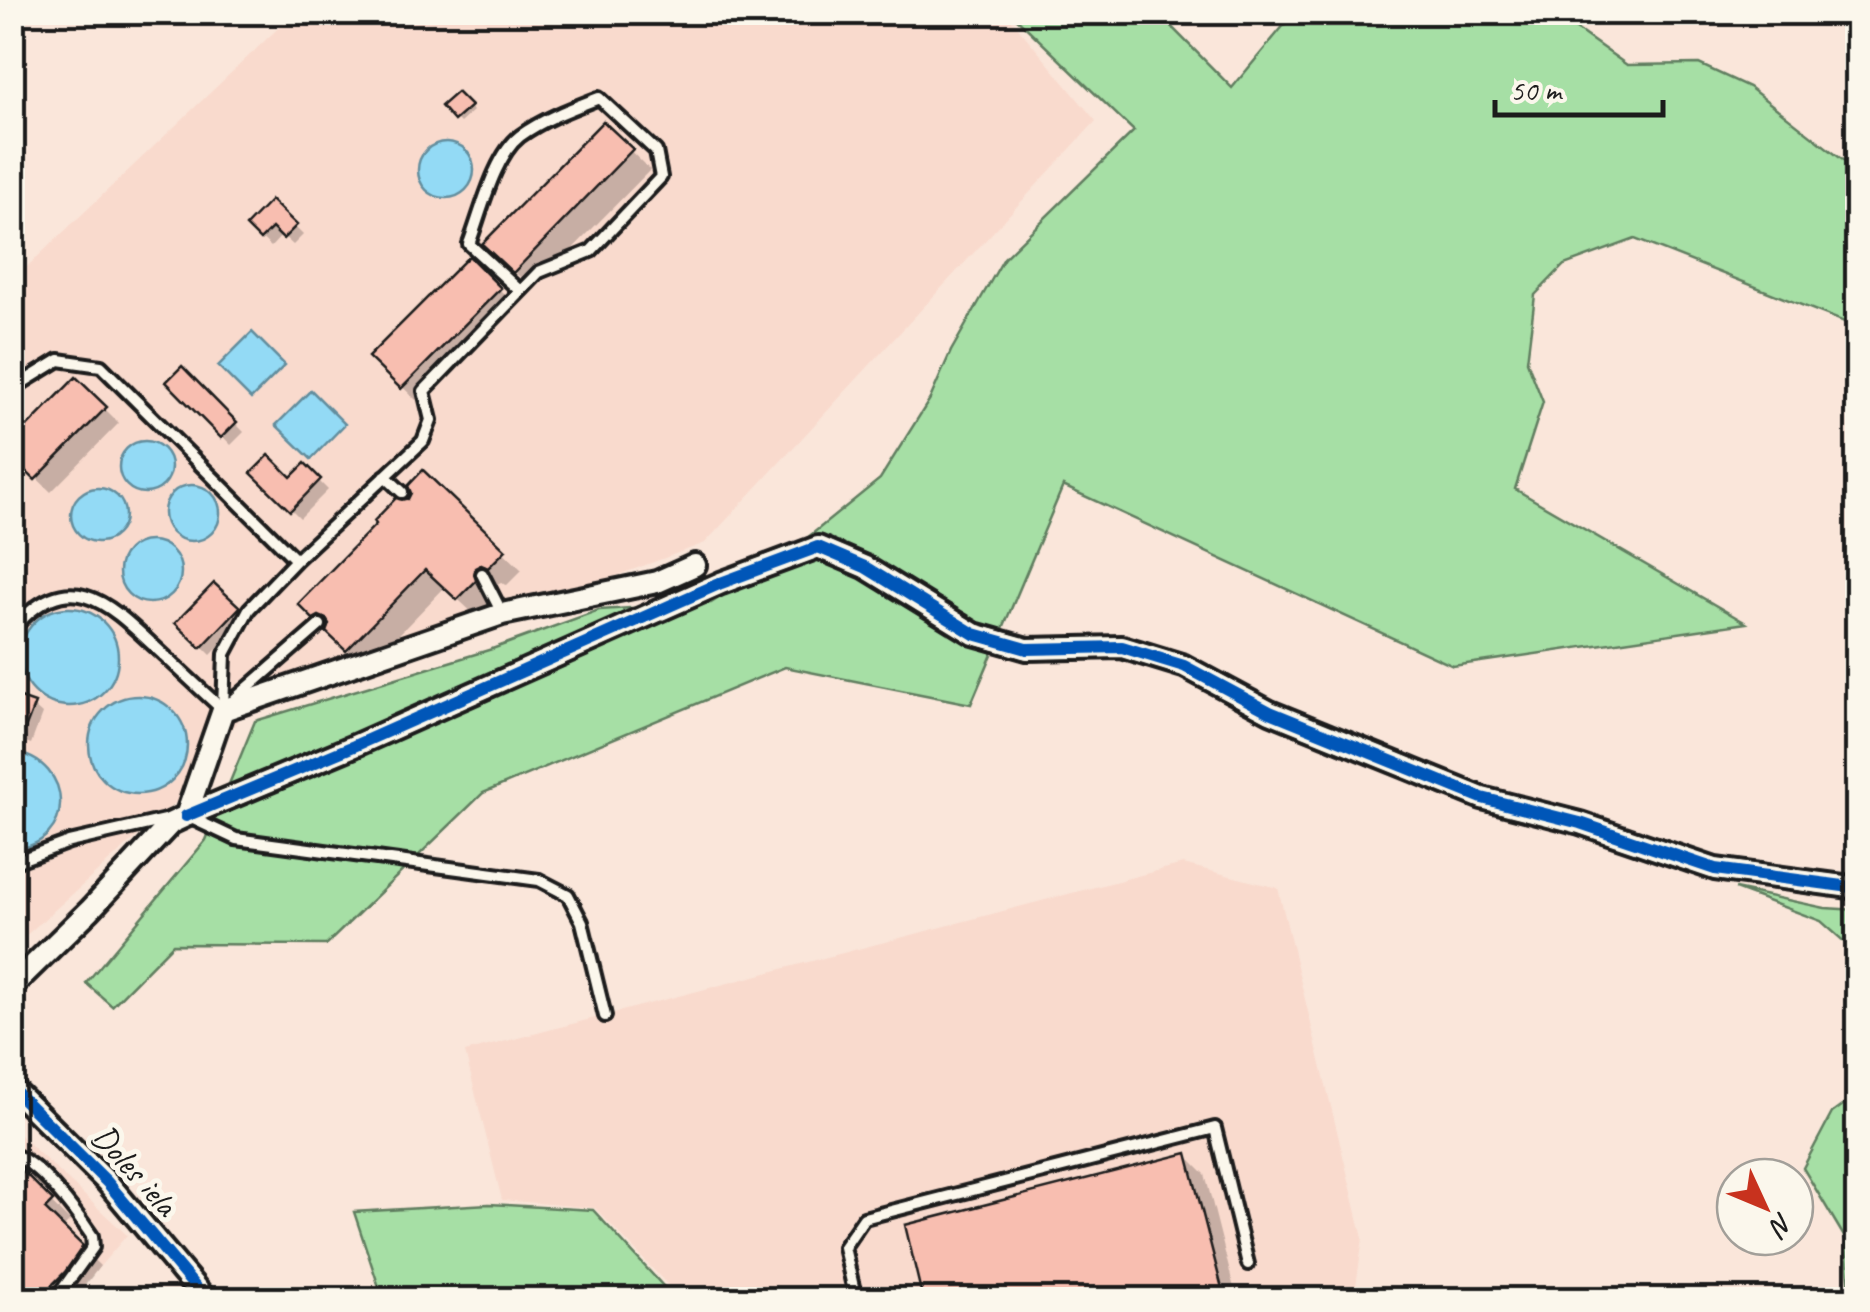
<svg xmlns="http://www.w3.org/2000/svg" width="1870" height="1312" font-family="Caveat,sans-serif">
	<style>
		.built { fill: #f9dacd }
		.green { fill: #a6dfa5; stroke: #617e60; stroke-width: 2.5 }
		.water { fill: #93daf5; stroke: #638e9e; stroke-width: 2.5 }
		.shadow { fill: #0003 }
		.building { fill: #f8beb0; stroke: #1c1c1c; stroke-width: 2.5 }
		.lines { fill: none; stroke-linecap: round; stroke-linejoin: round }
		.lane-casing { stroke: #1c1c1c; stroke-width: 18 }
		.street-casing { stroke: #1c1c1c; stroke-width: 28 }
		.lane { stroke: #fbf7ec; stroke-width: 10 }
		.street { stroke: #fbf7ec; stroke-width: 20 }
		.cycleway-casing { stroke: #fbf7ec; stroke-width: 19 }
		.cycleway { stroke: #0057b8; stroke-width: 12 }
		.labels { text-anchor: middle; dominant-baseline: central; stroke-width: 10; stroke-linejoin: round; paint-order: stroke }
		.street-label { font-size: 35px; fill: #1c1c1c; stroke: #fbf7ec }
	</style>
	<rect width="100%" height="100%" fill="#fae6da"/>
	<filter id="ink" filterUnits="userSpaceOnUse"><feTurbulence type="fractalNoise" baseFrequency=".01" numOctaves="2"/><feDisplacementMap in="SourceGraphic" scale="20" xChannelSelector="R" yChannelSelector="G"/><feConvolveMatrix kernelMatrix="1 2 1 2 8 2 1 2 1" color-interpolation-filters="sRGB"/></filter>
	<g filter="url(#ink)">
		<!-- built -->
		<path class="built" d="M294,13H1006L1096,121L705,543L243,714L184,795L13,947V280Z
			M1183,864L1278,888L1363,1238L1354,1300L681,1299L595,1208L502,1200L465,1052Z
			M12,1128L127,1235L83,1286L81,1299H13Z"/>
		<!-- green -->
		<path class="green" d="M1011,13H1158L1232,88L1294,13H1526L1569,24L1627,65L1699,64L1749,87L1857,171V327L1635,239L1564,265L1535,295L1527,361L1543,402L1515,489L1746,623L1453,666L1063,486L971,704L785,667L483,793L326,945L173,944L112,1006L86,983L206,840L255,721L492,649L599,610L711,603L791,551L880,479L930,399L951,351L1004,258L1134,131Z
			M1735,889L1825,908L1857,910V953L1821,921Z
			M1857,1095L1858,1299L1851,1300L1845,1238L1803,1168L1832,1113Z
			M489,1204L593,1210L675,1299H383L354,1212Z"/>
		<!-- water -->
		<path class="water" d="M418 170a28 28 0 1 1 56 0a28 28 0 1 1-56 0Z
			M252,332L285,365L251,399L218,366Z
			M311,390L345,424L311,459L276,425Z
			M119 467a26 26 0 1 1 52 0a26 26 0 1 1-52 0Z
			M164 513a28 28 0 1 1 56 0a28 28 0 1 1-56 0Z
			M71 515a27 27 0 1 1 54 0a27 27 0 1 1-54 0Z
			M119 572a31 31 0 1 1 62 0a31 31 0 1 1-62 0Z
			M20 657a49 49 0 1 1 98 0a49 49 0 1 1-98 0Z
			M89 745a49 49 0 1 1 98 0a49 49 0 1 1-98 0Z
			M12,752C76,761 76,845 13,849Z"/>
		<!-- shadow -->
		<path class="shadow" d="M457,95L473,111L460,123L444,107Z
			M603,124L650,170L533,289L504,262Z
			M271,203L303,235L293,245L282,235L271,247L249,226Z
			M470,260L513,303L416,400L372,357Z
			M182,370L244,432L231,445L170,382Z
			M76,380L119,423L51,492L12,454Z
			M305,467L328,490L300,518L255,473L291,481Z
			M423,474L522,570L507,585L501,583L493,587V600L477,617L445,587L366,668L301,604L409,501Z
			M214,586L247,618L211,655L179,623Z
			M33,706L42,714L31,744L12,737Z
			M1186,1155L1205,1174L1237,1300H926Z
			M22,1174L70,1221L62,1229L100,1266L74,1300H12Z"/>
		<!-- building -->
		<path class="building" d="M457,92L471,106L454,121L441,106Z
			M603,121L633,149L513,273L482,244Z
			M271,200L297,225L283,239L272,228L260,240L246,226Z
			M469,256L501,288L401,389L368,357Z
			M182,366L237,422L221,438L166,382Z
			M76,377L107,407L35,480L12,458V442Z
			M269,455L291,477L305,463L321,479L290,511L251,473Z
			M423,470L506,550L488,568L481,565L475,568L476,581L457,600L425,570L346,651L326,632L329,624L326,619L319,616L313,619L298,604L376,524L374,521L396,498L408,499L411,493L408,486Z
			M214,583L240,607L201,648L175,623Z
			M12,695L35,703L14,758L12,757Z
			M1187,1153L1225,1300H923L905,1225Z
			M22,1170L53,1201L45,1209L83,1246L65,1272L37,1300H12V1180Z"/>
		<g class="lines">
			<defs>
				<path id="lane" d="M12,389L59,360L101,366L296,560L249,609L225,654L223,709
					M385,476L402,492
					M296,560L423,441L431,420L424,391L539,272L591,251L661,177L656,151L599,98C573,108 543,119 520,136C494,156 481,213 469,244L520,291
					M482,574L502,613
					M12,630C68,565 105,600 154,646C177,667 200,689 223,710
					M235,699L320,625
					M187,816L236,839L539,880L568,895L582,922L605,1016
					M12,863L69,842L170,819
					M12,1155C37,1159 78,1215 92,1236L93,1247L55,1300
					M856,1300L844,1247L864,1218L1215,1128L1248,1264"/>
				<path id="street" d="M186,816L354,746L721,583L818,547L865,567L974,634L1027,649L1122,647L1184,666L1270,712L1482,798L1580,823L1715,869L1858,888
					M12,986L90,910L171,823L186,816L223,710L502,614L657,582L695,565
					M12,1088L107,1182L206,1300"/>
			</defs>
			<!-- lane casing -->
			<use href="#lane" class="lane-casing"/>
			<!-- street casing -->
			<use href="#street" class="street-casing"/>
			<!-- lane -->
			<use href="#lane" class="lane"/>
			<!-- street -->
			<use href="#street" class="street"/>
			<defs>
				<path id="cycleway" d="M186,816L354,746L721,583L818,547L865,567L974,634L1027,649L1122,647L1184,666L1270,712L1482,798L1580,823L1715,869L1858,888
					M12,1088L107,1182L206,1300"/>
			</defs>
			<!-- cycleway casing -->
			<use href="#cycleway" class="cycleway-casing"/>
			<!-- cycleway -->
			<use href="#cycleway" class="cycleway"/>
		</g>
	</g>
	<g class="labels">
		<!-- street labels -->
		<g class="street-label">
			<text transform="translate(135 1170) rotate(48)">Doles iela</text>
		</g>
	</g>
	<!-- margin -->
	<rect width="1870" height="1312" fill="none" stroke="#fbf7ec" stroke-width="50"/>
	<rect x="25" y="25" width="1820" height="1262" fill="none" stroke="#1c1c1c" stroke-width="4" filter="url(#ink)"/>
	<!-- north arrow -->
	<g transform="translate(1765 1207) rotate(134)"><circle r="48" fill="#fbf7ec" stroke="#a29f99" stroke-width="2.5"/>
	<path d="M0-8L18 38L0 25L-18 38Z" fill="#c8321e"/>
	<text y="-15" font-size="28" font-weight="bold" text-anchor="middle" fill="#1c1c1c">N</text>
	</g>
	<!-- scale -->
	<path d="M1495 100v15h168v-15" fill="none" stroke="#1c1c1c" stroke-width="5"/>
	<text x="1510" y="100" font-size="30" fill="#1c1c1c" stroke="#fbf7ec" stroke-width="8" paint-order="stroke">50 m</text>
</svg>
